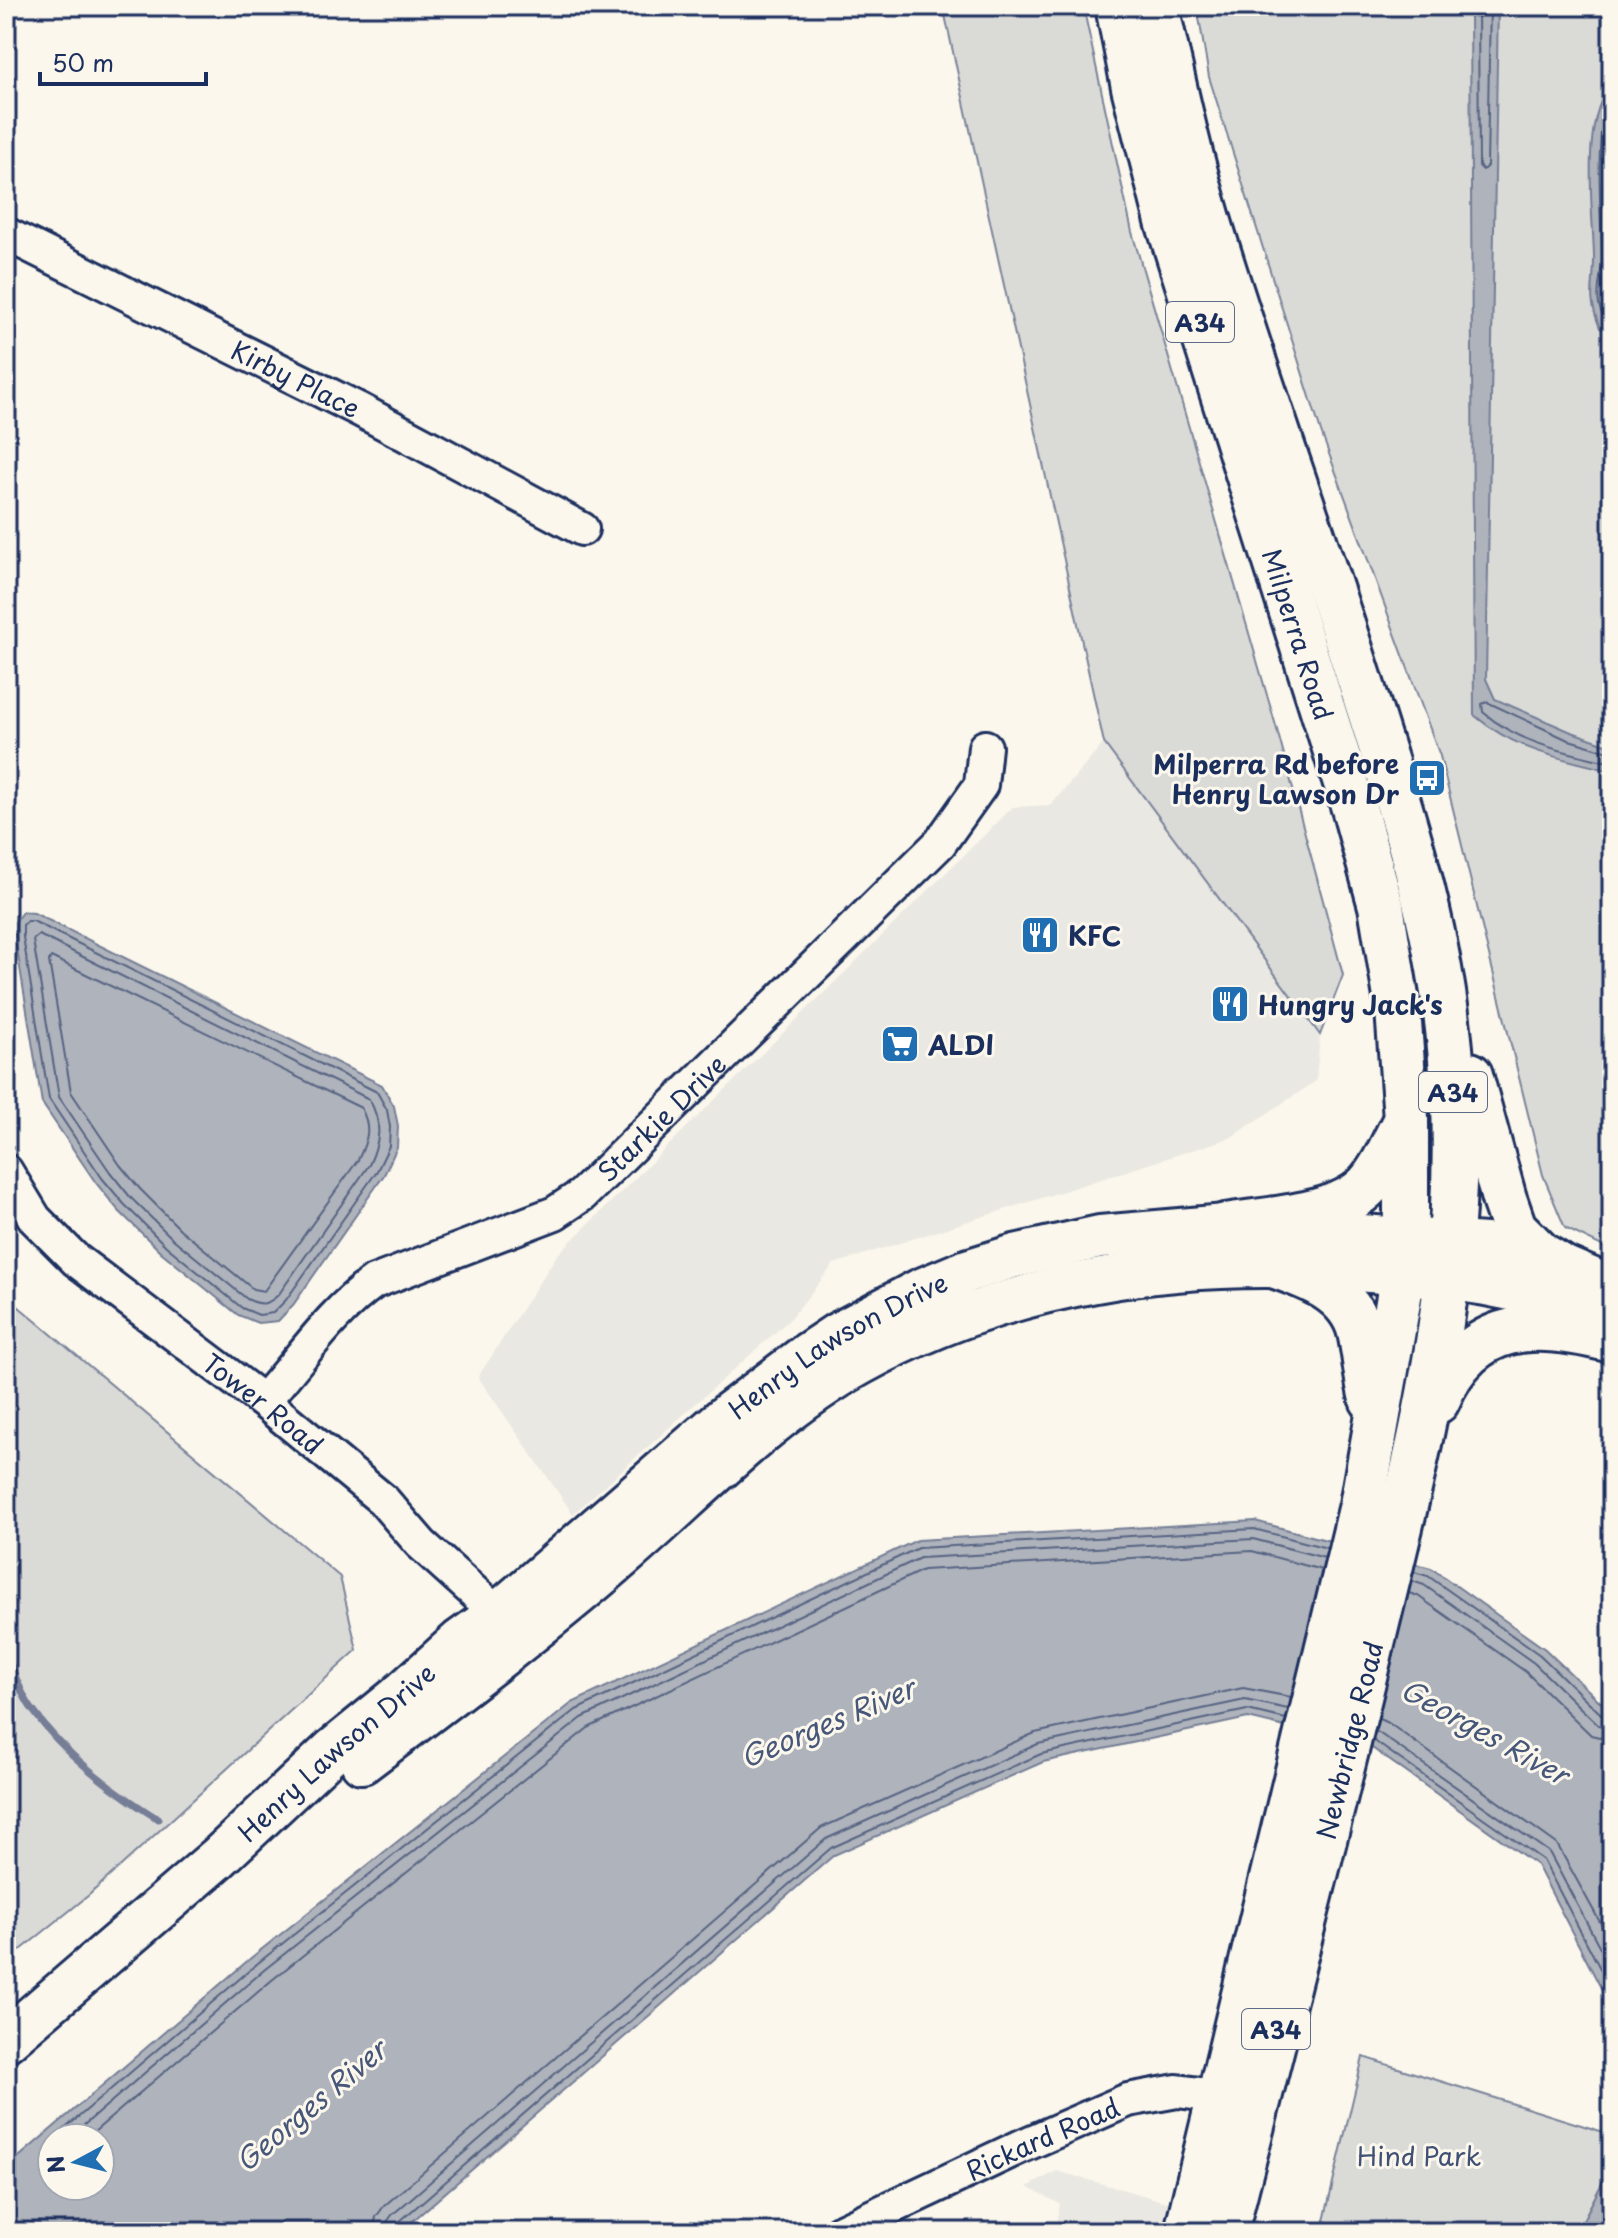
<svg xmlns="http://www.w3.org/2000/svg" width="1618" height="2238" font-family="'Playpen Sans',sans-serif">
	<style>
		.built { fill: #eae8e2 }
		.green { fill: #dadad7; stroke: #7a849a; stroke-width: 2 }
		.water { fill: #afb3bb; stroke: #747e96; stroke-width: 2; fill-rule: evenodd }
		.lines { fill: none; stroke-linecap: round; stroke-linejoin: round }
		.shore { stroke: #566483; stroke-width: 2 }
		.stream { stroke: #747e96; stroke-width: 7 }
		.minor-casing { stroke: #1b2f5e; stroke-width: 38 }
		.major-casing { stroke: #1b2f5e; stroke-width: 48 }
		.highway-casing { stroke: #1b2f5e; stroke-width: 50 }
		.minor { stroke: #fbf7ec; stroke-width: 32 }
		.major { stroke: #fbf7ec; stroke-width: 42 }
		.highway { stroke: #fbf7ec; stroke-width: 44 }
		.labels { text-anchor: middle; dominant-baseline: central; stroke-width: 6; stroke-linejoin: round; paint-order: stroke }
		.shield { fill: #fbf7ec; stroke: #5e6b89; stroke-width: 2 }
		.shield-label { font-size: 24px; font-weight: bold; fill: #1b2f5e }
		.street-label { font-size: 26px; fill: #1b2f5e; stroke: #fbf7ec }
		.poi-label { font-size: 26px; font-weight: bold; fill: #1b2f5e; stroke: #fbf7ec; text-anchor: start }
		.park-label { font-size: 26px; fill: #415176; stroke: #fbf7ec }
		.water-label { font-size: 28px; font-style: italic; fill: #47577a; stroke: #fbf7ec }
	</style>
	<rect width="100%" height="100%" fill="#fbf7ec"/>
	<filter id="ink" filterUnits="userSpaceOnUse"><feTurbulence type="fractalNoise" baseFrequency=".0125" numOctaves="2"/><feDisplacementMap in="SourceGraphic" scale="16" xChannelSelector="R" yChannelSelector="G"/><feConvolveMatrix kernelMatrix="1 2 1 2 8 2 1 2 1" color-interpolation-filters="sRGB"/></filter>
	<g filter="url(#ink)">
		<!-- built -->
		<path class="built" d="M1104,743L1320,1035L1316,1081L1230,1138L834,1264L791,1318L573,1514L478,1377L557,1255L1013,807L1051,805Z
			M1057,2171L1174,2204L1167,2232H1054L1060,2204L1027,2187Z"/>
		<!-- green -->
		<path class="green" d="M943,6H1083L1132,232L1276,726L1343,975L1320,1035L1104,743Z
			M1197,6H1612V1251L1565,1228L1543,1175L1440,756L1321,432L1209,77Z
			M6,1296L340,1577L357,1650L89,1895L6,1962Z
			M1363,2057L1610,2134L1609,2170L1577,2232H1348L1324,2221Z"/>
		<!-- water -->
		<path class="water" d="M1470,6H1498L1486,679L1495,699L1569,731L1612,746V771C1559,758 1516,751 1474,715Z
			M1612,85V334L1600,328C1586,293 1595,288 1594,255C1593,212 1580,115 1612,85Z
			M22,912L34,913L382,1085L394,1106L398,1126L397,1147L384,1175L293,1305L278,1321L258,1323L238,1315L161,1252L118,1210L96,1183L42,1103L15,937V922Z
			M1255,1521L1431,1568L1545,1649L1612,1713V2009L1537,1865L1372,1748L1248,1718L1043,1762L834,1855L400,2232H6V2168L252,1957L572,1703L917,1540ZM52,2138H100V2186H52Z
			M1612,2078V2232H1577L1609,2170Z"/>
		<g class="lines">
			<!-- shore -->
			<path class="shore" d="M1478,6L1479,166L1483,170L1487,166L1490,6
				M1612,96C1592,119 1602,223 1602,255C1603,271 1596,288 1599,305C1601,313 1605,321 1612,325
				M1612,137L1609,183L1612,250
				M1612,753L1566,739L1487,702L1482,704L1483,712C1519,744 1566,752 1612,763
				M27,921H33L377,1092L387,1110L390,1127L389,1146L377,1171L286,1300L273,1313L259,1315L242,1308L166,1246L124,1204L102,1178L49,1099L23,937V925Z
				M39,935L369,1099C383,1124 380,1141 369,1165L279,1294C268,1305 262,1306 247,1299L173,1239L131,1198L110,1172L59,1097L33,940Z
				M51,957L361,1108C372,1128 367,1141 358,1160L264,1291L253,1289L181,1230L140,1189L120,1165L71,1092L49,961Z
				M1414,1572L1428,1576L1540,1655L1603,1716L1612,1718
				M1412,1581L1424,1585L1534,1663L1598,1725L1612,1728
				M1409,1593L1418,1596L1526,1672L1591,1735L1612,1740
				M1379,1719L1390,1724L1557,1844L1612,1944
				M1376,1731L1549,1852L1612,1970
				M1373,1740L1543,1860L1612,1991
				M54,2138L258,1963L576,1710L918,1548L1254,1529L1327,1548
				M69,2138L264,1970L582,1718L920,1558L1253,1539L1325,1558
				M87,2138L272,1980L588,1728L923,1570L1252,1551L1322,1570
				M373,2232L376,2217L384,2206L821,1828L1035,1733L1243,1688L1291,1697
				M385,2232L387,2222L392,2215L826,1839L1038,1744L1245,1700L1288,1709
				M396,2232L399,2222L831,1848L1041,1754L1247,1710L1286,1719"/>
			<!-- stream -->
			<path class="stream" d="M6,1653C14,1671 20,1693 32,1709C64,1755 111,1789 158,1819"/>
			<defs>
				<g id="minor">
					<path id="s1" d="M6,234L360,410L582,529"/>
					<path id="s2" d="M6,1171L35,1219L76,1260L263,1401L383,1500L421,1544L515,1629"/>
					<path id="s3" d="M263,1401C299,1362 329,1314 374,1282L555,1213L582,1195L940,843L981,785L985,747"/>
					<path id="s4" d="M839,2232L1022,2146L1128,2100L1177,2091L1239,2099"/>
				</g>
				<g id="major">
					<path d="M362,1762C451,1695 540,1628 624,1555C700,1489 772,1412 861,1363C1007,1282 1178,1257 1342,1269C1437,1276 1525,1281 1612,1324"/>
					<path id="s5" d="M6,2040L218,1858L333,1750L397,1698L460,1641L499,1613L730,1413L808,1354L838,1334L919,1291L967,1271L1015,1256L1100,1237L1226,1226L1485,1245L1558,1265L1612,1288"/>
				</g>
				<g id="highway">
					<path id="s6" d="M1118,6L1134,87L1168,221L1354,808L1381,906L1398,1009L1406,1119V1212L1403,1274L1362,1505L1187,2232"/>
					<path d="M1156,6C1172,77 1187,149 1208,219C1251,362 1303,503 1349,646C1391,778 1437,909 1450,1048C1471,1254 1421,1441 1373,1639C1326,1837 1275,2034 1225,2232"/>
					<path d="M1470,1075L1504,1199L1514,1228L1541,1255L1558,1265"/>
					<path d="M1226,1226C1267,1219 1339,1217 1368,1185C1384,1168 1392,1145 1403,1125"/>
					<path d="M1276,1266C1310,1278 1350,1292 1360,1332C1365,1354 1366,1376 1372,1399"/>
					<path d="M1437,1401C1472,1318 1536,1320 1612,1340"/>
				</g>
			</defs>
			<!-- minor casing -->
			<use href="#minor" class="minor-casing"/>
			<!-- major casing -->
			<use href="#major" class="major-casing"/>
			<!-- highway casing -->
			<use href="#highway" class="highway-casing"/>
			<!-- minor -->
			<use href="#minor" class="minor"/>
			<!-- major -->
			<use href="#major" class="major"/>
			<!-- highway -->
			<use href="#highway" class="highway"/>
		</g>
	</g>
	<!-- icons -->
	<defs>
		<symbol id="bus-square" viewBox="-11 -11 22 22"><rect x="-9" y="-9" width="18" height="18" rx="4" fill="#1f6fb2" stroke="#fbf7ec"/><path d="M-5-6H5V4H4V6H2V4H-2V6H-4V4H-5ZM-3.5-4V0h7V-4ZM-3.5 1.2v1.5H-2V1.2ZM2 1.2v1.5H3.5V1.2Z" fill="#fff"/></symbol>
		<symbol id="restaurant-square" viewBox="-11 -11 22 22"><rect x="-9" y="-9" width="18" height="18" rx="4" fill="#1f6fb2" stroke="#fbf7ec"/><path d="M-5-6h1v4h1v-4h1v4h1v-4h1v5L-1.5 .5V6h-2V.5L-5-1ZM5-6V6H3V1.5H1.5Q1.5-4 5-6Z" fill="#fff"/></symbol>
		<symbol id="supermarket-square" viewBox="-11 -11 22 22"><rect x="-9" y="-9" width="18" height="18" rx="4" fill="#1f6fb2" stroke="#fbf7ec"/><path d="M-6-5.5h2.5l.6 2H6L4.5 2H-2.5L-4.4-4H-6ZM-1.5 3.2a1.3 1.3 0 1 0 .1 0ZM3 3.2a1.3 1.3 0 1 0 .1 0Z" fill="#fff"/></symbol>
	</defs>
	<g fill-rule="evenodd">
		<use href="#bus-square" x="1405" y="756" width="44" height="44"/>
		<use href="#restaurant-square" x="1018" y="913" width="44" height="44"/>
		<use href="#restaurant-square" x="1208" y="982" width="44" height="44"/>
		<use href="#supermarket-square" x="878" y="1022" width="44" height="44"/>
	</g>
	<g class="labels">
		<!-- shield labels -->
		<g class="shield">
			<rect x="1166" y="302" width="68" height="40" rx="6"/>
			<rect x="1419" y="1072" width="68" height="40" rx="6"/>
			<rect x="1242" y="2009" width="68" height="40" rx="6"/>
		</g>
		<g class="shield-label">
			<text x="1200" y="322">A34</text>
			<text x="1453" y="1092">A34</text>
			<text x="1276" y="2029">A34</text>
		</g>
		<!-- street labels -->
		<g class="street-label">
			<text stroke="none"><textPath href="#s1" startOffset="324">Kirby Place</textPath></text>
			<text stroke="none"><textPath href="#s6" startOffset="654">Milperra Road</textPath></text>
			<text stroke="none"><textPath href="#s3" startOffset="500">Starkie Drive</textPath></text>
			<text stroke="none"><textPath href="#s5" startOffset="1086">Henry Lawson Drive</textPath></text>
			<text stroke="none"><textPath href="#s2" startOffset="350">Tower Road</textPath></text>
			<text transform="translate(1349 1740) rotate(-76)">Newbridge Road</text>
			<text stroke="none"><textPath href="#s5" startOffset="438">Henry Lawson Drive</textPath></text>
			<text stroke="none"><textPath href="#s4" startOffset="224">Rickard Road</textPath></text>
		</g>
		<!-- poi labels -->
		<g class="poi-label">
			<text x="1399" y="763" text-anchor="end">Milperra Rd before<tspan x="1399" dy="30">Henry Lawson Dr</tspan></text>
			<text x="1068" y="935">KFC</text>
			<text x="1258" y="1004">Hungry Jack's</text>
			<text x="928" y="1044">ALDI</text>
		</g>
		<!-- park labels -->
		<g class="park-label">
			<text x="1419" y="2155">Hind Park</text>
		</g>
		<!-- water labels -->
		<g class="water-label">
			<text transform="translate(827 1722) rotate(-23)">Georges River</text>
			<text transform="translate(1485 1731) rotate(29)">Georges River</text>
			<text transform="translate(310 2105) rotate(-40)">Georges River</text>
		</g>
	</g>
	<!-- margin -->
	<rect width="1618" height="2238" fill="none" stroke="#fbf7ec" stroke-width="32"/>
	<rect x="16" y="16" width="1586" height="2206" fill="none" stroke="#1b2f5e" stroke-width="3" filter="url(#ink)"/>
	<!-- north arrow -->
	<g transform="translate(76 2162) rotate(263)"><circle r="38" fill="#fbf7ec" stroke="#a1a7b3" stroke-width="2"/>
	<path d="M0-6L14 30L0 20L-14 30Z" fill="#1f6fb2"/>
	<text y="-12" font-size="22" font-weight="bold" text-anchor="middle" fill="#1b2f5e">N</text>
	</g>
	<!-- scale -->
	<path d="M40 72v12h166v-12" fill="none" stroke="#1b2f5e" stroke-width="4"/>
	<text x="52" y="72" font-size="24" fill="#1b2f5e" stroke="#fbf7ec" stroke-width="6" paint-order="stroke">50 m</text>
</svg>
